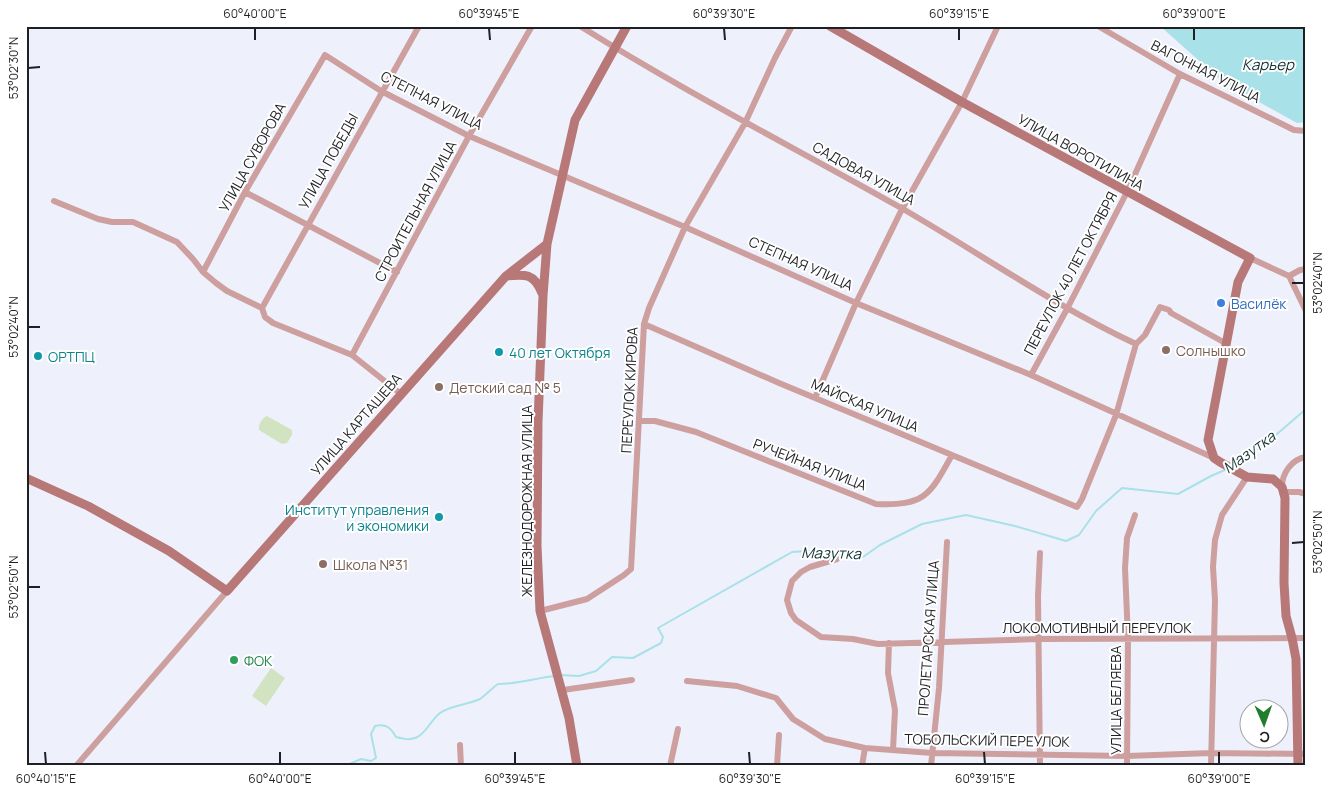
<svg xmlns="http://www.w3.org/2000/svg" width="1332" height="792" font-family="Manrope,sans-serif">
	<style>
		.green { fill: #d2e3c2 }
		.water { fill: #a8e1e7 }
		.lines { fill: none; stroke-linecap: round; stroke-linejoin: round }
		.stream { stroke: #a8e1e7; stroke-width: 2 }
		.street { stroke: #cda09f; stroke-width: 6 }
		.secondary { stroke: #b87878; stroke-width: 9 }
		.ticks { fill: none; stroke: #1f2024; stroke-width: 2 }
		.shop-dot { fill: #3f7fe0; stroke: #fff; stroke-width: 2 }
		.education-dot { fill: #8d6e63; stroke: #fff; stroke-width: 2 }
		.culture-dot { fill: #0f9aa8; stroke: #fff; stroke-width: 2 }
		.leisure-dot { fill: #2e9e5b; stroke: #fff; stroke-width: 2 }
		.labels { text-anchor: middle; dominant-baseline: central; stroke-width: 4; stroke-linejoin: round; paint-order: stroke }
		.street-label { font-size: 14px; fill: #1f2024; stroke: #fff }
		.shop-label { font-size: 14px; fill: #366cbe; stroke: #fff; text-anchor: start }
		.education-label { font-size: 14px; fill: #785e54; stroke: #fff; text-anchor: start }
		.culture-label { font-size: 14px; fill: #0d838f; stroke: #fff; text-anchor: start }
		.leisure-label { font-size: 14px; fill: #27864d; stroke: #fff; text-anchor: start }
		.water-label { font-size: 15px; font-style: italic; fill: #143134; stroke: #fff }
		.neatline { fill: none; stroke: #1f2024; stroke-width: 2 }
		.ticks-label { font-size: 12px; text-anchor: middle; fill: #1f2024 }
	</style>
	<rect width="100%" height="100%" fill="#eef1fc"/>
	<!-- green -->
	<path class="green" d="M267,416L292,430V435L287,443L282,444L259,430C258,425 262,418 267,416Z
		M271,668L285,678L266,706L252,696Z"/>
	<!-- water -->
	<path class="water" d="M1160,26H1306V122L1297,123L1223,82Z"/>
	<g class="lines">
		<!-- stream -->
		<path class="stream" d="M1233,466L1270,440L1306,409
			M560,675L579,676L596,671L612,657L633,658L661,643L663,637L658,628L792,552L808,551L863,557L880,545L922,524L966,515L1015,526L1066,541L1079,535L1096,511L1122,488L1178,494L1211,476L1227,469
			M345,766L361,759L371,761L376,758L371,734L375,726C386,723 391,728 396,737C404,739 412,741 419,736C427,731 432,719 440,713C452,705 467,705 480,699C486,695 492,688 498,684C517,684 536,678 555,676"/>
		<!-- street -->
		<path class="street" d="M580,26C685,92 795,148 903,209C981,254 1055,306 1136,344
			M1098,26L1180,74L1294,130L1306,131
			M245,192L397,272
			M54,201L98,219L112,222H133L177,242L193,259L203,272L216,283L227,291L262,308L265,317L273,323L352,355L401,394
			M1250,258L1289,276L1306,311
			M203,272L245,192L325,55L381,91L469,136L685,227L856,303L1031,375L1214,458
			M1289,276L1300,270L1306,269
			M262,308L419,26
			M644,324L779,383L1077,507L1082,499L1116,415L1136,344L1145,335L1160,307L1169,310L1171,313L1227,344
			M352,355L469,136L532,26
			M1031,375L1067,309L1127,192L1180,74
			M815,398L856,303L902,209L962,102L998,26
			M639,421H655L696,432L876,504C925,506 930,495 952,455
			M1282,487C1282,473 1292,459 1306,457
			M1283,492H1299L1306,494
			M1040,553L1038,596L1040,766
			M837,559L810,567L801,572L792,581L787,600L791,613L796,620L821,637L853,639L878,644L1039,639L1306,638
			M540,611L587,599L624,575L631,569L644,324L649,308L685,227L745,123L775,58L792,26
			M889,643L888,673L895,710L893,750
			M687,681L737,686L776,698L793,719L825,739L865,748L932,753L1127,756L1211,753L1306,754
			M563,690L632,680
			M460,745L461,766
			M76,766L227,591
			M670,766L678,729
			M777,766L779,735
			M862,766L865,748
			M931,766L939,688L947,542
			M1127,766L1128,639L1125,568L1127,538L1135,515
			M1211,766L1215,600L1213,567L1215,540L1222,515L1247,477"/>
		<!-- secondary -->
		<path class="secondary" d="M830,26L962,102L1250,258L1238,282L1208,440L1214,458L1220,462L1247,477L1273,479L1282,487L1285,498L1284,583L1286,616L1292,638L1296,659L1298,766
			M506,276L547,244
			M26,478L88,506L169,551L227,591L506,276C525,274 534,273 542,293
			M577,766L569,718L540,611L537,546L538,422L543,296L547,244L575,120L627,26"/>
	</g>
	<!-- ticks -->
	<path class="ticks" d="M255,28V40M489,28L490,40M724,28L725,40M959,28V40M1194,28V40M28,68L40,67M1292,283H1304M28,327H40M1292,543L1304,542M28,587H40M45,752L46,764M280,752V764M515,752V764M749,752L750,764M984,752L985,764M1219,752V764"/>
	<!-- markers -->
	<circle class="shop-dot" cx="1221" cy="303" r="5"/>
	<g class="education-dot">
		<circle cx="1166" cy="350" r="5"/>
		<circle cx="439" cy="387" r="5"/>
		<circle cx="323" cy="564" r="5"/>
	</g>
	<g class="culture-dot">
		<circle cx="499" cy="352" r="5"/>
		<circle cx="38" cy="356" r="5"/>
		<circle cx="439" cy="517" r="5"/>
	</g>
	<circle class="leisure-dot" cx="234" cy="660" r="5"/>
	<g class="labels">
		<!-- street labels -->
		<g class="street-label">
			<text transform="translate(1206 71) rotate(27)">ВАГОННАЯ УЛИЦА</text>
			<text transform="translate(432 100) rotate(27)">СТЕПНАЯ УЛИЦА</text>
			<text transform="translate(1081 152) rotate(29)">УЛИЦА ВОРОТИЛИНА</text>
			<text transform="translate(252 157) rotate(-61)">УЛИЦА СУВОРОВА</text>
			<text transform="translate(328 161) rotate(-61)">УЛИЦА ПОБЕДЫ</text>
			<text transform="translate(864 173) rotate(29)">САДОВАЯ УЛИЦА</text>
			<text transform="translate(415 211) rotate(-62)">СТРОИТЕЛЬНАЯ УЛИЦА</text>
			<text transform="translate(801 263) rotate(24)">СТЕПНАЯ УЛИЦА</text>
			<text transform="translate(1070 273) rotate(-62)">ПЕРЕУЛОК 40 ЛЕТ ОКТЯБРЯ</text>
			<text transform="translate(629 390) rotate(-87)">ПЕРЕУЛОК КИРОВА</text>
			<text transform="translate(865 405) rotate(23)">МАЙСКАЯ УЛИЦА</text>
			<text transform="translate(356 424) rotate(-49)">УЛИЦА КАРТАШЕВА</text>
			<text transform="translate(810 464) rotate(21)">РУЧЕЙНАЯ УЛИЦА</text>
			<text transform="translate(526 501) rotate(-90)">ЖЕЛЕЗНОДОРОЖНАЯ УЛИЦА</text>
			<text x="1097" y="627">ЛОКОМОТИВНЫЙ ПЕРЕУЛОК</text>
			<text transform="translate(928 638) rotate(-86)">ПРОЛЕТАРСКАЯ УЛИЦА</text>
			<text transform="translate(1115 700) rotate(-90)">УЛИЦА БЕЛЯЕВА</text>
			<text transform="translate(987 740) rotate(1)">ТОБОЛЬСКИЙ ПЕРЕУЛОК</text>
		</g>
		<!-- shop labels -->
		<g class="shop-label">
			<text x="1231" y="303">Василёк</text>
		</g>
		<!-- education labels -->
		<g class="education-label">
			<text x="1176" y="350">Солнышко</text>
			<text x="449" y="387">Детский сад № 5</text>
			<text x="333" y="564">Школа №31</text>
		</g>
		<!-- culture labels -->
		<g class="culture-label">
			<text x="509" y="352">40 лет Октября</text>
			<text x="48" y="356">ОРТПЦ</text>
			<text x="429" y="509" text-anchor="end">Институт управления<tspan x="429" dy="16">и экономики</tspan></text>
		</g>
		<!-- leisure labels -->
		<g class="leisure-label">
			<text x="244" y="660">ФОК</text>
		</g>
		<!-- water labels -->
		<g class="water-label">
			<text x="1268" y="64">Карьер</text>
			<text transform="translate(1249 452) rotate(-36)">Мазутка</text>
			<text transform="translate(831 553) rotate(1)">Мазутка</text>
		</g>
	</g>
	<!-- border -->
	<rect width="1332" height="792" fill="none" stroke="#ffffff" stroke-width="55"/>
	<!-- north arrow -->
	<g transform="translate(1264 724) rotate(178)"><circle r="24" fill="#ffffff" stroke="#a5a6a7"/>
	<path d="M0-4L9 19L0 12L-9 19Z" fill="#1f7d2d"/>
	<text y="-8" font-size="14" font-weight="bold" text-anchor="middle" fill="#1f2024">С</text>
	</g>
	<rect x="28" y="28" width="1276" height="736" class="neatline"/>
	<g class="ticks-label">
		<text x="255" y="18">60°40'00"E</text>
		<text x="489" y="18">60°39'45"E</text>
		<text x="724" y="18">60°39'30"E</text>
		<text x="959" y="18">60°39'15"E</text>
		<text x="1194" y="18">60°39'00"E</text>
		<text transform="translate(14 68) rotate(-90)" y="4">53°02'30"N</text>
		<text transform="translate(1318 283) rotate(-90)" y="4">53°02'40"N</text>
		<text transform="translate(14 327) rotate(-90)" y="4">53°02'40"N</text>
		<text transform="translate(1318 542) rotate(-90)" y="4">53°02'50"N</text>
		<text transform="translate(14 587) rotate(-90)" y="4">53°02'50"N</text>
		<text x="46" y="783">60°40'15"E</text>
		<text x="280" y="783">60°40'00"E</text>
		<text x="515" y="783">60°39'45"E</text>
		<text x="750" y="783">60°39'30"E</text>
		<text x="985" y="783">60°39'15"E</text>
		<text x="1219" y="783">60°39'00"E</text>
	</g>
</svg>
